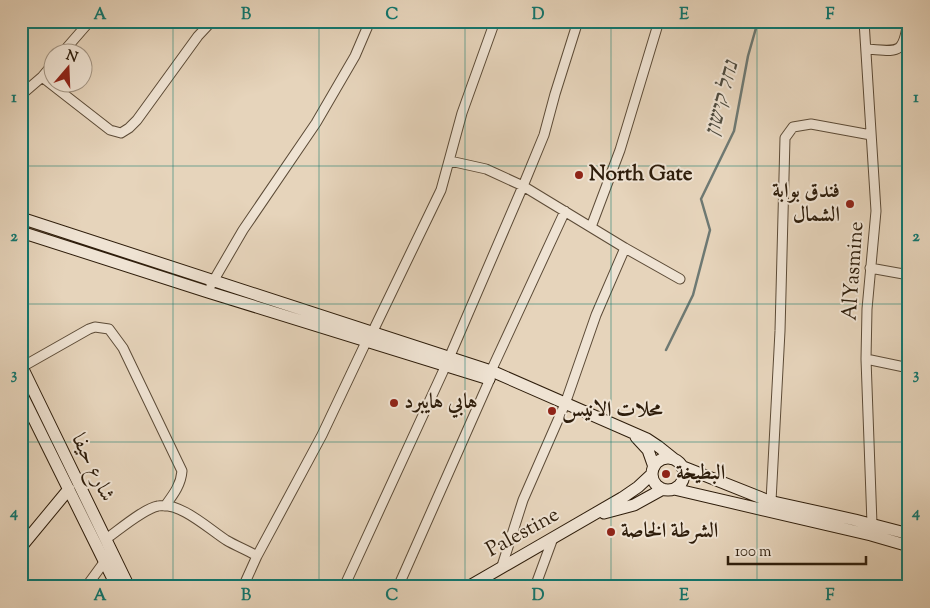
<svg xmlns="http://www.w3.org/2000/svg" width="930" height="608" font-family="'Sorts Mill Goudy',Amiri,'Frank Ruhl Libre',serif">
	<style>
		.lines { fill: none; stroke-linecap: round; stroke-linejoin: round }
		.stream { stroke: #6e7973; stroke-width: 2.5 }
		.street-casing { stroke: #5c4b37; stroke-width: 11 }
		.secondary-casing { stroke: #2e1d0b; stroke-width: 13 }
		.street { stroke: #efe3d3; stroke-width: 9 }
		.secondary { stroke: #efe3d3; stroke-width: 11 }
		.grid { fill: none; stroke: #0f766e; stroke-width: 1; stroke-opacity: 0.55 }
		.poi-dot { fill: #8f2418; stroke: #efe3d3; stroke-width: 2 }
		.labels { text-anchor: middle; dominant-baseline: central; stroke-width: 4; stroke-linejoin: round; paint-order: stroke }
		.poi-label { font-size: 21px; font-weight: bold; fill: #2e1d0b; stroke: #efe3d3; text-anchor: start }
		.street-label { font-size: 21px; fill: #2e1d0b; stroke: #efe3d3 }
		.water-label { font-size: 22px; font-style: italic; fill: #4e4b3f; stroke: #efe3d3 }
		.neatline { fill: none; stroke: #0f766e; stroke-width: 2 }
		.grid-label { font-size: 16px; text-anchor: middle; font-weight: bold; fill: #0f766e }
	</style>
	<rect width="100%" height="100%" fill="#e6d4bb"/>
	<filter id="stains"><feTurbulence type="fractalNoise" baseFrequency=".004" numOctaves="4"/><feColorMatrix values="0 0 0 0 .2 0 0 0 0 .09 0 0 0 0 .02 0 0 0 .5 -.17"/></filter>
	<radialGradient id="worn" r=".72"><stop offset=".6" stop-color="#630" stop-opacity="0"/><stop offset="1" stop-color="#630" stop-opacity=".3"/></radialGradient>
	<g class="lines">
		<!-- stream -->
		<path class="stream" d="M666,350L693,295L710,230L701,199L734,131L748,56L758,21"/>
		<defs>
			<path id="street" d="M864,21L876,211L867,309L866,359L872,524
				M866,49C898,51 903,56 908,21
				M63,52L90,21
				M42,77L110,130L121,133L129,128L137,120L198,36L212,21
				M21,95L42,77L52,65
				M450,161L486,169L523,186L625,248L680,279
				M591,227L620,150L659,21
				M870,268L909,275
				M211,285L243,230L316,123L355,56L370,21
				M866,359L909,368
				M22,367L89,329L95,327L109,329L123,348L182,471C181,485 173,495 165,506
				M491,371L565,211
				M771,501L780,331L785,138L793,127L811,124L871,135
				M106,539C119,530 143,509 158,506C179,501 209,529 226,540C236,546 247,550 257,556
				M502,566L523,500L565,404L596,315L625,248
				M86,587L105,561
				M243,587L257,556L322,435L367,340L373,331L441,190L462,113L495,21
				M344,587L446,365L523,186L544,135L555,94L578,21
				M398,587L490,379
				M535,587L553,538"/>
			<path id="secondary" d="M21,218L494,372L647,439L659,447L674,459
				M21,232L208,292L489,379
				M21,365L129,587
				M21,393L117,587
				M636,437L648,450L654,467
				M652 474a16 16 0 1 1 32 0a16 16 0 1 1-32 0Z
				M681,466L769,501L855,520L909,534
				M674,489L871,535L909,546
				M604,513L634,505L663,489
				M21,547L69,489
				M468,587L622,498L638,487L652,474"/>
		</defs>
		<!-- street casing -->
		<use href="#street" class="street-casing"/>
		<!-- secondary casing -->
		<use href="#secondary" class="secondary-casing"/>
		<!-- street -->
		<use href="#street" class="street"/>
		<!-- secondary -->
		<use href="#secondary" class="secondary"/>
	</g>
	<!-- grid -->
	<path class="grid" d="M173,21V587M319,21V587M465,21V587M611,21V587M757,21V587M21,166H909M21,304H909M21,442H909"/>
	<!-- markers -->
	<g class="poi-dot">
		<circle cx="579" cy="175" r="5"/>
		<circle cx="850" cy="204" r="5"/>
		<circle cx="394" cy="403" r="5"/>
		<circle cx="552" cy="411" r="5"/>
		<circle cx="666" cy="474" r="5"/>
		<circle cx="611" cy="532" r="5"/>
	</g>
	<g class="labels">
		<!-- poi labels -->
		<g class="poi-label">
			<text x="589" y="175">North Gate</text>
			<text x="840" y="192" text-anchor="end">فندق بوابة<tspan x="840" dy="24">الشمال</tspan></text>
			<text x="404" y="403">هابي هايبرد</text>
			<text x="562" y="411">محلات الانيس</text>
			<text x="676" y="474">البطيخة</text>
			<text x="621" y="532">الشرطة الخاصة</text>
		</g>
		<!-- street labels -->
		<g class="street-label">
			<text transform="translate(854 271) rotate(-86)">AlYasmine</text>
			<text transform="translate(92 468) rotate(64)">شارع حيفا</text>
			<text transform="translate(523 533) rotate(-29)">Palestine</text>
		</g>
		<!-- water labels -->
		<g class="water-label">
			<text transform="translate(723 99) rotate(-75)">נחל קישון</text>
		</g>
	</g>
	<!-- margin -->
	<rect width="930" height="608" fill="none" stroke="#e6d4bb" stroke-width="55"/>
	<!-- north arrow -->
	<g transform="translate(68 68) rotate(19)"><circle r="24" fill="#efe3d3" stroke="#a29483"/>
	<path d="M0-4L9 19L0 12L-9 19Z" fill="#8f2418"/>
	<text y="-8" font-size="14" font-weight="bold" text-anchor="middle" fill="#2e1d0b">N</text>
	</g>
	<!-- scale -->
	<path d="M728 556v8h138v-8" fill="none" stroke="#2e1d0b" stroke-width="2.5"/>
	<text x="735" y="556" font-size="15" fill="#2e1d0b" stroke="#efe3d3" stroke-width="4" paint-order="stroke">100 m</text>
	<rect x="28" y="28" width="874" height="552" class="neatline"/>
	<g class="grid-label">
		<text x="100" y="19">A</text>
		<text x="246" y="19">B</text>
		<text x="392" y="19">C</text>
		<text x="538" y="19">D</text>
		<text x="684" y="19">E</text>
		<text x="830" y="19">F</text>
		<text x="14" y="102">1</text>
		<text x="916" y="102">1</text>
		<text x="14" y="241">2</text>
		<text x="916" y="241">2</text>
		<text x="14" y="379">3</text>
		<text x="916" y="379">3</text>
		<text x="14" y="517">4</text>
		<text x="916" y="517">4</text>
		<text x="100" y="600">A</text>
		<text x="246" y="600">B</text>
		<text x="392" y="600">C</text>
		<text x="538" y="600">D</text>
		<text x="684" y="600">E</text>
		<text x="830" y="600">F</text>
	</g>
	<rect width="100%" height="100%" filter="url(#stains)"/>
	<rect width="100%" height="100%" fill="url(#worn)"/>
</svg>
